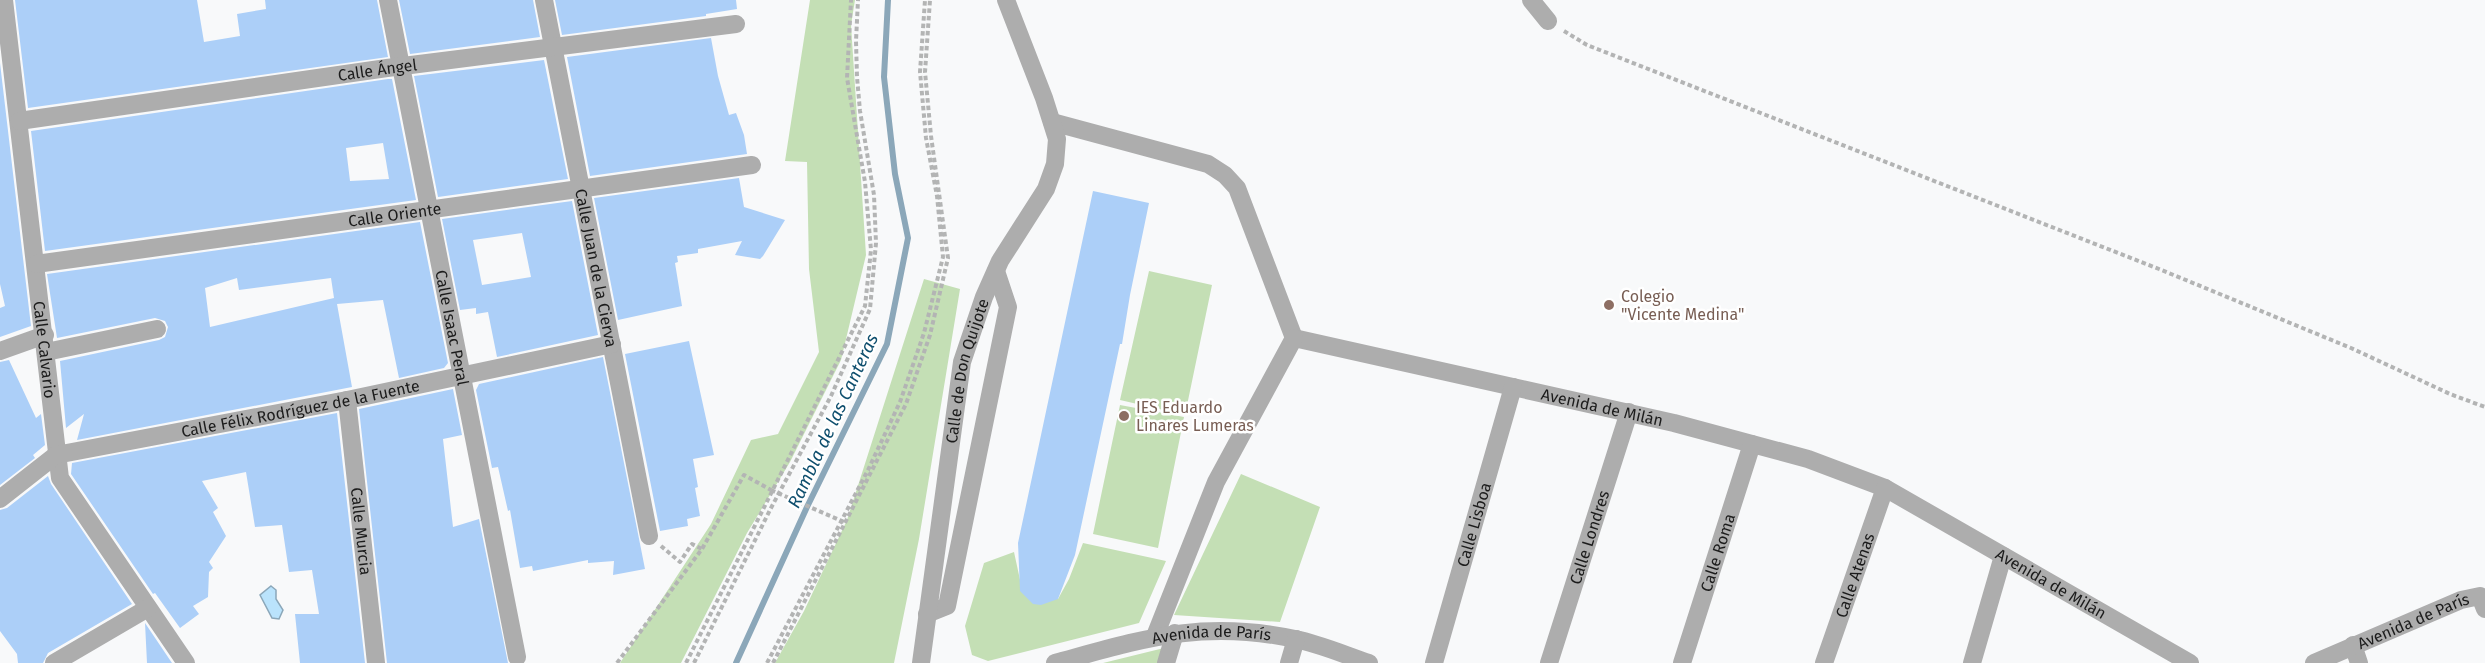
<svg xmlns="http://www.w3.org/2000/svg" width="2485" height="663" font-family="'Fira Sans',sans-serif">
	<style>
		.green { fill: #c4dfb5 }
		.water { fill: #bae3fc; stroke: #8ba7b9; stroke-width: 1.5 }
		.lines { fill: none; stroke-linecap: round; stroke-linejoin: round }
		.stream { stroke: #8ba7b9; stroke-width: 6 }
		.building { fill: #accff8; fill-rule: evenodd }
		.path { stroke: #b3b4b4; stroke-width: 4; stroke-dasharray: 4.5 3; stroke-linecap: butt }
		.minor { stroke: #adadad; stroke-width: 18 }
		.path-bridge { stroke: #b3b4b4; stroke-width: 4; stroke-dasharray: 4.5 3; stroke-linecap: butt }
		.education-dot { fill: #8d6e63; stroke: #fff; stroke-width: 2 }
		.labels { text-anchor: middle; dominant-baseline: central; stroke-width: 5; stroke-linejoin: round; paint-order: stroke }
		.street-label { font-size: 16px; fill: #1c1c1c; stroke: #fff }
		.education-label { font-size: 16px; fill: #785e54; stroke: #fff; text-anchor: start }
		.water-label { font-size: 18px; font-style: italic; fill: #0f4f6e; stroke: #fff }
	</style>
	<rect width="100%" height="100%" fill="#f8f9fa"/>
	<!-- green -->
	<path class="green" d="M810,0H855L851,25L866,255L841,360L790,462L747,533L681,663H620L711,524L751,440L778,434L819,352L809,269L807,162L785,161Z
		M1149,271L1212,285L1185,415L1120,400Z
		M924,279L960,289L919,539L894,663H775L804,611L847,520Z
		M1120,405L1184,417L1158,548L1093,534Z
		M1241,474L1320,507L1280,622L1174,615Z
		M1083,543L1166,561L1139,623L988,661L972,655L965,626L984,563L1014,552L1022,589L1058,599L1069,579Z
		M1164,648L1159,663H1103Z"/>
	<!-- water -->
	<path class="water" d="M271,586L276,590V599L283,610L279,619L272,618L260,595Z"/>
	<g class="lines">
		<!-- stream -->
		<path class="stream" d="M736,663L807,507L887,344L908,238L895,174L884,77L888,0"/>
	</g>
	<!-- building -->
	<path class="building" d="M15,0H197L204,42L240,36L237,14L266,9L265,0H377L388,57L28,108Z
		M399,0H533L540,37L410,54Z
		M555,0H736L737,9L706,14V16L562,35Z
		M711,38L718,76L729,115L736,113L744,135L747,154L590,176L567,57Z
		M544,60L568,179L438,197L414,76Z
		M0,63L31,326L0,337V308L5,306L0,284Z
		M388,79H392L416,200L45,251L31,131ZM383,143L389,179L350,181L346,148Z
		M739,178L744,207L785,220L763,256L760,259L735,255L742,241L698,249V253L677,256L678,262L675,263L682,306L618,320L594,198Z
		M1093,191L1149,203L1130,295L1122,344H1120L1075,555L1058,599L1041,605L1033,604L1020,591L1018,543Z
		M572,201L598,335L497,357L488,312L476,314V308L460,310L442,219ZM522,233L531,277L482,285L473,240Z
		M420,222L448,363L444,368L399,378L383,300L337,304L352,387L77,440L84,414L66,428L60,361L159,340L165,337L168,327L165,321L155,318L57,338L47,274ZM237,278L239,290L331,278L334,298L210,327L205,288Z
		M689,341L714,455L693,459L698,487L695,488L700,516L687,519L688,526L660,531L625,354Z
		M603,357L645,569L613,575L614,561L588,563V560L533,571L532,566L520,568L510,510L508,511L498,467L492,468L476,390L479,384Z
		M9,360L36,418L41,414L45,445L33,455L35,458L0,485V362Z
		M453,389L462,435L443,439L453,527L479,519L508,663H387L359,409Z
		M337,413L365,663H300L295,614H319L312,570L289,572L282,525L255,527L246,472L202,481L218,508L213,512L226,536L209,562L213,568L209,572L208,597L193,606L199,614L180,628L155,593L153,594L71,474L72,463Z
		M48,476L51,484L132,604L48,653L43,663H18L17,654L0,631V510L7,508Z
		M145,623L172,663H147Z"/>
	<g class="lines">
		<!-- path -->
		<path class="path" d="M1564,31L1587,45L2159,269L2351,348L2450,394L2485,407
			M661,546L680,562L692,544L702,549
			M617,663L702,549L744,475L771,490
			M686,663L865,306L871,250L865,182L847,78L851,0
			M694,663L771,508L831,396L870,309L876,243L874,195L860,111L857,77L856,41L858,0
			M767,663L868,470L900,402L924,333L943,257L937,196L926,138L920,72L925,0
			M773,663L906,404L930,335L948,258L931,136L925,72L930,0"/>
		<!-- minor -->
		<g class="minor">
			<path id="s1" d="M4,0L60,478L186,663"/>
			<path id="s2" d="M388,0L517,657"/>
			<path id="s3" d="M544,0L649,536"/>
			<path d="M1531,0L1548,21"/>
			<path id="s4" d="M19,121L387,68L736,24"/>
			<path d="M1052,122L1208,164L1225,175L1237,188L1294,338"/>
			<path id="s5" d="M36,264L752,165"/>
			<path id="s6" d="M1294,338L1674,423L1808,459L1885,488L2190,663"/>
			<path d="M0,351L45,335"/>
			<path d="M46,352L157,329"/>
			<path id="s7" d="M347,400L376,663"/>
			<path id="s8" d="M0,499L56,455L347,400L612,344"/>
			<path d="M927,614L947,606L1008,307L996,271"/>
			<path d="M1155,636L1216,482L1294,338"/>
			<path d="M2353,645L2359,663"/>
			<path d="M54,663L148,608"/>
			<path id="s9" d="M921,663L962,362L984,297L1000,261L1046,189L1055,164L1057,139L1044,98L1006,0"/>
			<path id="s10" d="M1055,663C1143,639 1202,619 1295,639C1320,644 1345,655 1369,663"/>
			<path d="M1166,663L1175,633"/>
			<path d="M1289,663L1296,639"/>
			<path id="s11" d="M1434,663L1513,387"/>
			<path id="s12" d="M1549,663L1629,412"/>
			<path id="s13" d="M1682,663L1752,444"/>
			<path id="s14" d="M1824,663L1885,488"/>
			<path d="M1972,663L2003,556"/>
			<path id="s15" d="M2314,663L2461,600L2480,596L2485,609"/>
		</g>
		<!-- path-bridge -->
		<path class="path-bridge" d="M771,490L844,522"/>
	</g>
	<!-- markers -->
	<g class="education-dot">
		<circle cx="1609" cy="305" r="6"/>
		<circle cx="1124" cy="416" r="6"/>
	</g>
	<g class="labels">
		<!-- street labels -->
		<g class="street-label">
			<text stroke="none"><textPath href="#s4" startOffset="362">Calle Ángel</textPath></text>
			<text stroke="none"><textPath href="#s5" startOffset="362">Calle Oriente</textPath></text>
			<text stroke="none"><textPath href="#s3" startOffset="273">Calle Juan de la Cierva</textPath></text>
			<text stroke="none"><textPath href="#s2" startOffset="334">Calle Isaac Peral</textPath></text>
			<text stroke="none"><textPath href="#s1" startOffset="352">Calle Calvario</textPath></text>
			<text stroke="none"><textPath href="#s9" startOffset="296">Calle de Don Quijote</textPath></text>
			<text stroke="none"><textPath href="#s6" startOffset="316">Avenida de Milán</textPath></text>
			<text stroke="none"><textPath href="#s8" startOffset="320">Calle Félix Rodríguez de la Fuente</textPath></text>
			<text stroke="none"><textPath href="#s11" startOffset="144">Calle Lisboa</textPath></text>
			<text stroke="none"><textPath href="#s7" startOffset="132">Calle Murcia</textPath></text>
			<text stroke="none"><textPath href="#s12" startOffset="132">Calle Londres</textPath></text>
			<text stroke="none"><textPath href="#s13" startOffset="116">Calle Roma</textPath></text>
			<text stroke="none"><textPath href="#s14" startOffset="93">Calle Atenas</textPath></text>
			<text stroke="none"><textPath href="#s6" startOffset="802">Avenida de Milán</textPath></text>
			<text stroke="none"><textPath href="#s15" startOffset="108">Avenida de París</textPath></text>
			<text stroke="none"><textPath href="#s10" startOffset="160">Avenida de París</textPath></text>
		</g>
		<!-- education labels -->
		<g class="education-label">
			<text x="1621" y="296">Colegio<tspan x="1621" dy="18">"Vicente Medina"</tspan></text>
			<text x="1136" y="407">IES Eduardo<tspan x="1136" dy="18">Linares Lumeras</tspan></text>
		</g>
		<!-- water labels -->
		<g class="water-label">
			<text transform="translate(833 421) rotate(-65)">Rambla de las Canteras</text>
		</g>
	</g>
</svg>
